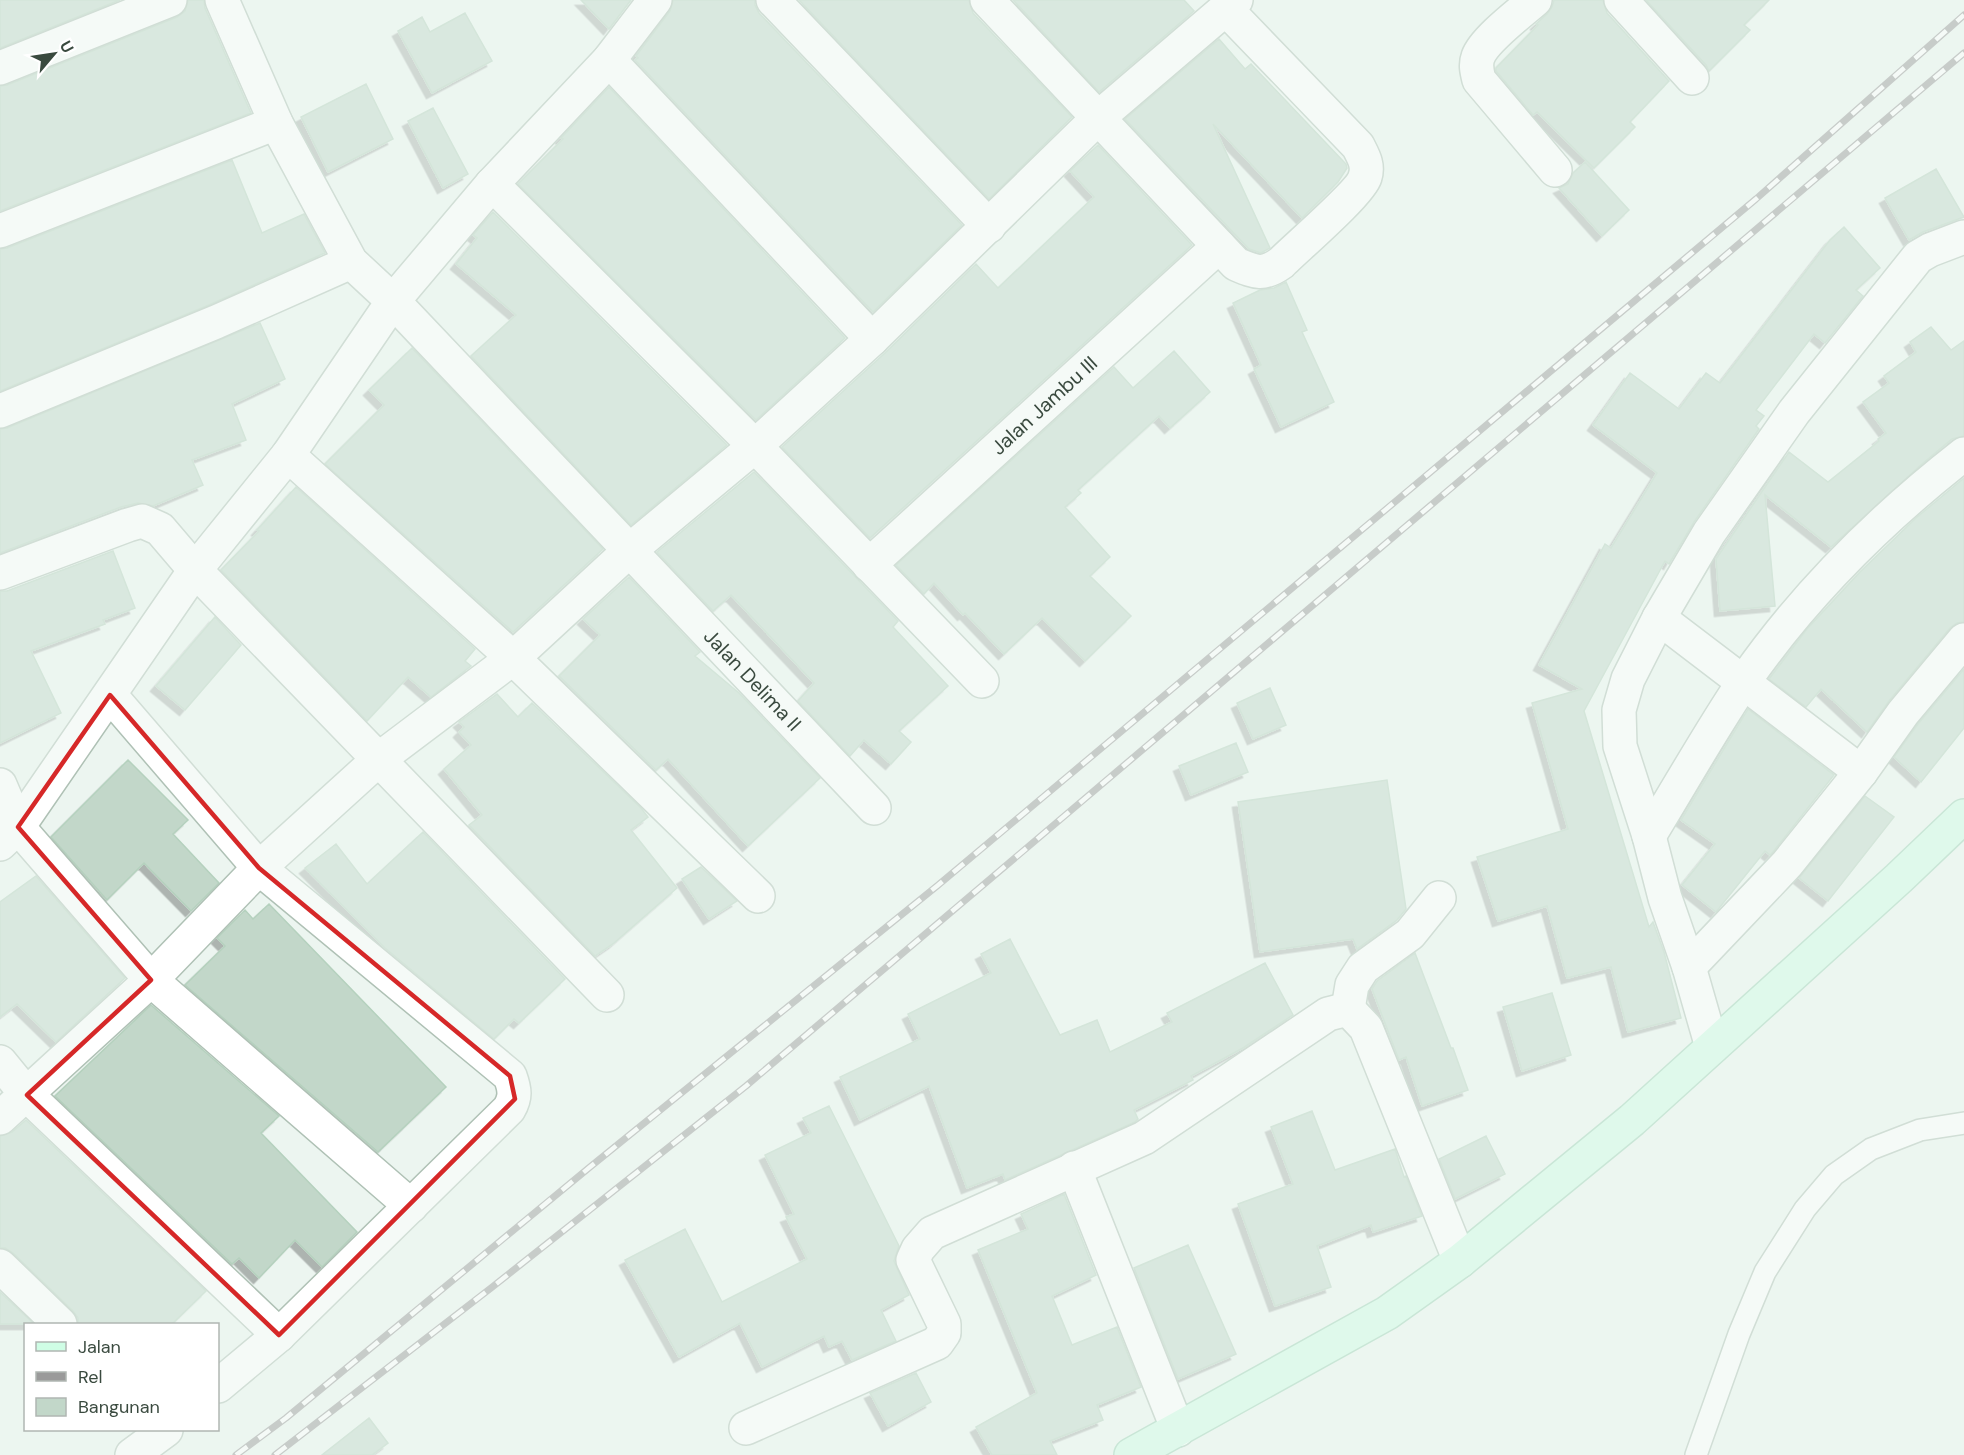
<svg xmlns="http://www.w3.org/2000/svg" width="1964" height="1455" font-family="'DM Sans',sans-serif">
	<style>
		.building { fill: #c2d7c9; stroke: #b5d1be; stroke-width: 1.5; filter: url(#shadow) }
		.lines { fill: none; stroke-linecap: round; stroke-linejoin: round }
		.lane-casing { stroke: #afc1b5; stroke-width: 24 }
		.street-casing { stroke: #afc1b5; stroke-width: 36 }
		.secondary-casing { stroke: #9ed3b7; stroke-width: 36 }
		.lane { stroke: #fff; stroke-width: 21 }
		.street { stroke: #fff; stroke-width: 33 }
		.secondary { stroke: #cffde5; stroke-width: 33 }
		.rail-casing { stroke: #9a9a9a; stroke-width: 7 }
		.rail { stroke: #fff; stroke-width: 4.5; stroke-dasharray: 14; stroke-linecap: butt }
		.marked { fill: none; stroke: #d62828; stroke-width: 4.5; stroke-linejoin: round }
		.labels { text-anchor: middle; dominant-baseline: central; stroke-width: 4.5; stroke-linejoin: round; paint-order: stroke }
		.street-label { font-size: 20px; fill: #3a4a3f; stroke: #fff }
	</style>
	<defs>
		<filter id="shadow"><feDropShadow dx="-5.5" dy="5.5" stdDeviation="0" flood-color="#0004"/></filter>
	</defs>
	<rect width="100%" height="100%" fill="#ecf5f0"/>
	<!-- building -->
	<path class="building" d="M0,0H120L0,48Z
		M188,0H204L205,8L251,113L0,211V86L7,85L177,17L185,11Z
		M581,0H631L609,29Z
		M673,0H755V5L759,13L962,225L873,312L635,60L638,58L636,56L670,11Z
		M799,0H969L973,13L1072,117L989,199Z
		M1013,0H1184L1194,11L1099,92Z
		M1554,0H1603L1607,13L1669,81L1630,122L1635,127L1594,168L1537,112L1533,115L1496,71V68L1538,25L1536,24L1547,14L1552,7Z
		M1646,0H1769L1744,25L1750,30L1709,71L1706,65Z
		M465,13L492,61L432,93L398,31L422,17L430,32Z
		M1219,39L1245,69L1251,64L1346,164L1347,168L1338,182L1302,218L1213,124L1270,248L1261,253L1249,249L1125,119Z
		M366,84L393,139L328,172L301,117Z
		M609,87L845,338L756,420L518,184L563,139L561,138Z
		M433,108L468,174L443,188L408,121Z
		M1098,145L1192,245L870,538L782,447L885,353L976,264L998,288L1094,197L1070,171Z
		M232,160L262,233L304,214L325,253L209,305L0,391V249L7,248Z
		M1585,162L1629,210L1602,236L1559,188L1568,184L1573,173Z
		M1936,169L1964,217L1923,232L1909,240L1885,198Z
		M493,212L727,445L631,525L471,356L516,315L456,264L477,238L473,235Z
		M1844,227L1880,268L1856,290L1863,296L1825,343L1814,334L1756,410L1764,416L1756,426L1759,429L1694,522L1669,564L1665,561L1584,711L1649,927L1653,922L1664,952L1681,1018L1628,1032L1611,967L1567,978L1547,906L1498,921L1477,857L1568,829L1532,703L1582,689L1539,665L1605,544L1611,548L1657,473L1593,425L1630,373L1679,409L1706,373L1720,383L1830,240Z
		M1286,282L1307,330L1302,332L1334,402L1281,427L1254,369L1261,365L1233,303L1260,290L1274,288Z
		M260,323L285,379L232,404L246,440L192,460L203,485L153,506L138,503L121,507L0,553V429L7,428Z
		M1931,327L1951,350L1964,341V436L1952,439L1922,464L1831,547L1765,495L1775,606L1720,611L1716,559L1789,452L1828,482L1879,441L1878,439L1886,433L1863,402L1889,383L1884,376L1916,352L1910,342Z
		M412,348L603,549L513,632L325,464L384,405L369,390Z
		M1174,351L1210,392L1170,428L1159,416L1078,490L1081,493L1065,507L1110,557L1090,576L1131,616L1085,661L1042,618L1004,654L965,613L963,615L934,583L924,594L896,565L1114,367L1133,388Z
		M754,472L898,621L893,627L948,686L899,731L911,742L891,764L864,740L850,756L798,701L814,683L731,595L713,611L657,552Z
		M1964,478V622L1957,623L1950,628L1889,701L1867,732L1821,689L1806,707L1769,679L1807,629L1860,572L1916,518Z
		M296,487L475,649L465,661L471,666L431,697L408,677L367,721L221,570L259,531L257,530Z
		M113,551L135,608L103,620L105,624L31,651L61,713L0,743V591H7Z
		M629,577L700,652L695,656L739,693L820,778L748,846L668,759L656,770L559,676L600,635L583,619Z
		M215,617L241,645L185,710L156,686Z
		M1964,669V728L1921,782L1894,757L1918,724Z
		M1270,688L1286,725L1253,739L1237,703Z
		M497,694L518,717L532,703L641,808L648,817L631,830L677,888L614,943L595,956L469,825L482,815L444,769L471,745L459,732L464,727L459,722Z
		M1748,709L1834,775L1773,852L1770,855L1765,851L1716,912L1682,885L1715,844L1681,820Z
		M1236,743L1248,772L1191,795L1179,766Z
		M128,760L188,820L173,834L219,883L191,911L144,863L107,900L51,837Z
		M1387,780L1406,909L1397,920L1357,949L1353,939L1260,952L1238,802Z
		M1865,796L1894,817L1828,901L1799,878Z
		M423,832L565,979L519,1023L514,1019L494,1039L385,948L305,868L336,844L367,884Z
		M701,867L737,901L709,919L682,879Z
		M36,876L125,978L56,1042L17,1004L0,1017V902Z
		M269,904L446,1087L378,1152L185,985L225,946L217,938L245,910L253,919Z
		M1010,939L1060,1035L1097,1020L1110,1052L1172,1022L1167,1013L1265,963L1293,1015L1243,1048L1191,1076L1193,1080L1134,1110L1138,1119L1135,1122L1005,1180L1003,1174L967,1188L929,1086L860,1120L840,1077L920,1039L908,1014L991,973L981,954Z
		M1415,953L1451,1048H1453L1468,1090L1422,1106L1406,1057L1399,1060L1372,989L1377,981Z
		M1552,993L1571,1055L1522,1071L1503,1007Z
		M151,1005L279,1116L261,1133L357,1232L322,1267L295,1240L259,1278L239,1258L232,1264L55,1096Z
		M829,1106L899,1246L894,1261L909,1295L881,1310L896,1341L852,1360L842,1341L829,1347L824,1336L762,1367L740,1323L679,1357L625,1260L685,1229L722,1302L807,1259L786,1217L794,1214L765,1155L811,1133L803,1118Z
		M1312,1111L1335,1170L1395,1149L1404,1177L1406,1176L1422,1216L1373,1232L1371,1225L1317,1246L1331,1287L1275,1306L1238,1204L1293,1184L1271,1127Z
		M26,1120L206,1291L172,1324H78V1318L73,1311L13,1253L5,1248H0V1136L12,1132Z
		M1486,1136L1505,1174L1455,1199L1439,1159Z
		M1064,1194L1096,1275L1052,1296L1072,1345L1117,1327L1141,1387L1097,1405L1103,1420L1050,1441L1057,1455H992L976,1427L1037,1393L978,1250L1028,1229L1021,1214Z
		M1188,1245L1236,1354L1178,1379L1134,1268Z
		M0,1292L34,1324H0Z
		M916,1373L931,1402L888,1426L870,1393Z
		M369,1418L388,1443L372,1455H322Z"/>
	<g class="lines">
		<defs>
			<path id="lane" d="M1696,1455L1739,1334L1765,1272L1805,1209L1834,1175L1871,1149L1920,1130L1964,1123"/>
			<g id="street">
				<path id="s1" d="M222,0L276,123L351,262L393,301L874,808"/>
				<path d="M773,0L989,226"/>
				<path d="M987,0L1236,264C1255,272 1263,276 1281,263C1296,248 1361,192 1365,177C1369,165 1363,156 1358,146L1226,9"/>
				<path d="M1535,0C1520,13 1484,40 1478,57C1475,65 1477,72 1479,80L1555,170"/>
				<path d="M1621,0L1692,78"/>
				<path d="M609,60L872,339"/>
				<path d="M0,68L170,0"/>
				<path d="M492,184L755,446L982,681"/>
				<path d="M0,231L276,123"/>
				<path d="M0,411L216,322L351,262"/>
				<path d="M288,455L513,658L758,896"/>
				<path id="s2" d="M869,565L1219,246"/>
				<path d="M0,573L128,525L142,521L160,529L195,570L607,995"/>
				<path d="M1659,618L1861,772"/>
				<path d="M110,695L259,868L510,1076C515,1090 516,1097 509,1109L279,1335L218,1386"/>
				<path d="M0,785L18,827L151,980L411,1206"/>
				<path d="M1649,836C1681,784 1711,730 1745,680C1805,594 1882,518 1964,454"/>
				<path d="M0,844L18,827L195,570L288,455L393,301L492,184L609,60L655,0"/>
				<path d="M1689,967L1787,864L1861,772L1903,713L1964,640"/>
				<path d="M1348,1009L1352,985L1363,968L1410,934L1439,898"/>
				<path d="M1712,1047L1689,967L1665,898L1649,836L1620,746L1619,710L1628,679L1659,618L1709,533L1794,412L1918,257L1930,250L1964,237"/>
				<path d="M0,1062L27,1095L279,1335"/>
				<path d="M0,1118L151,980L259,868L379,759L513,658L630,550L755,446L872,339L1099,117L1236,0"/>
				<path d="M1074,1168L1178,1430"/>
				<path d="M0,1266L60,1324"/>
				<path d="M746,1428L937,1343L944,1333V1324L913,1260L918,1249L932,1233L1144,1138L1328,1014L1348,1009L1366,1028L1460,1261"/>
				<path d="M132,1455L166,1430"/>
			</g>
			<path id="secondary" d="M1131,1455L1387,1313L1460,1261L1632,1120L1899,878L1964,816"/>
		</defs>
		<!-- lane casing -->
		<use href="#lane" class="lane-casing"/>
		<!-- street casing -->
		<use href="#street" class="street-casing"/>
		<!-- secondary casing -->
		<use href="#secondary" class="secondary-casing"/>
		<!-- lane -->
		<use href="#lane" class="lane"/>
		<!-- street -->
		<use href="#street" class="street"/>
		<!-- secondary -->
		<use href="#secondary" class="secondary"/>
		<defs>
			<path id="rail" d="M236,1455L286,1418L590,1167L937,886L1756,199L1964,15
				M275,1455L491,1288L746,1086L1964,53"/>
		</defs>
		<!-- rail casing -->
		<use href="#rail" class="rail-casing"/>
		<!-- rail -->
		<use href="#rail" class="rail"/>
	</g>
	<!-- marked area -->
	<path d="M0 0H1964V1455H0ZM110,695L259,868L510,1076L515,1099L279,1335L27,1095L151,980L18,827Z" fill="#ecf5f0" fill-opacity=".55" fill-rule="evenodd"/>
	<path class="marked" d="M110,695L259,868L510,1076L515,1099L279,1335L27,1095L151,980L18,827Z"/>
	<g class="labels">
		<!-- street labels -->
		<g class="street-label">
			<text stroke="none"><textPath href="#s2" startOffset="237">Jalan Jambu III</textPath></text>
			<text stroke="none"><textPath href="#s1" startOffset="872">Jalan Delima II</textPath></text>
		</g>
	</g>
	<!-- legend -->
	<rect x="24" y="1323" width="195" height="108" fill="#ffffff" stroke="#b0b7b2" stroke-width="1.5"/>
	<rect x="36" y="1342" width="30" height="9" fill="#cffde5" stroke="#b0b7b2" stroke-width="1.5"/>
	<text x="78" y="1353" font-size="18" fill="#3a4a3f">Jalan</text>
	<rect x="36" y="1372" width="30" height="9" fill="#9a9a9a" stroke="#b0b7b2" stroke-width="1.5"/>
	<text x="78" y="1383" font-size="18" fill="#3a4a3f">Rel</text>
	<rect x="36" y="1398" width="30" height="18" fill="#c2d7c9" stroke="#b0b7b2" stroke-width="1.5"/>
	<text x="78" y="1413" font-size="18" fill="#3a4a3f">Bangunan</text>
	<!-- north arrow -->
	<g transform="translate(54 54) rotate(61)" stroke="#ffffff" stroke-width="4.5" paint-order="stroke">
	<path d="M0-4.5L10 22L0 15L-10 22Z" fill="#3a4a3f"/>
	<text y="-9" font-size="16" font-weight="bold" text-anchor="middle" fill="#3a4a3f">U</text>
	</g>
</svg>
